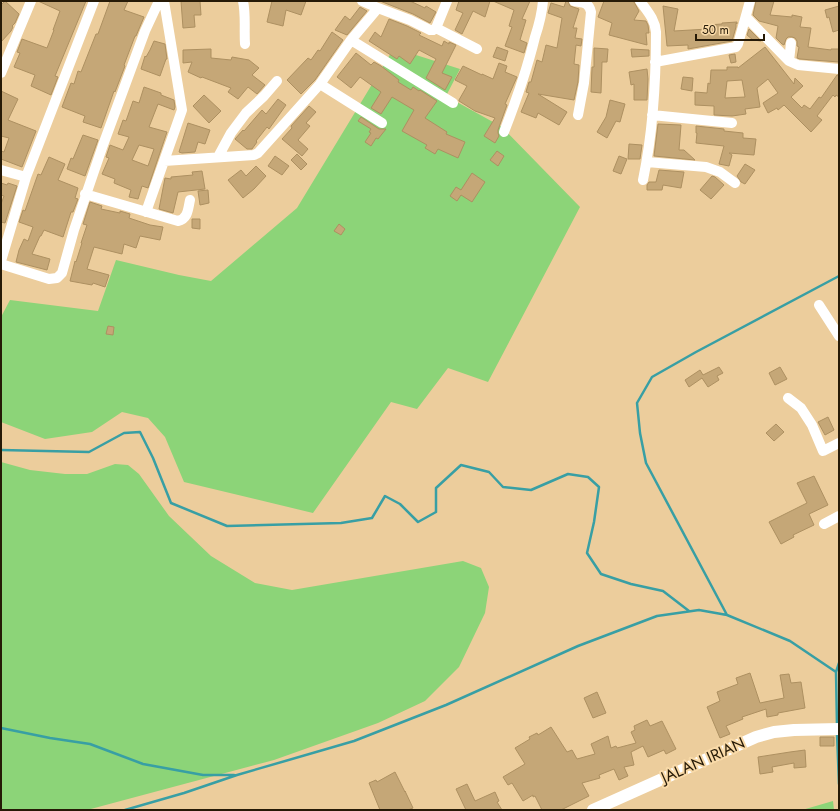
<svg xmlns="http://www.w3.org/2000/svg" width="840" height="811" font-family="Jost,sans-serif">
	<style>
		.green { fill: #8cd478 }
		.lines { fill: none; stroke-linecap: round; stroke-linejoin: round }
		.stream { stroke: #389fa4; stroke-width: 2.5 }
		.building { fill: #c5a777; stroke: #ad9061; fill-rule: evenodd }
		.minor { stroke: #fff; stroke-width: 10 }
		.major { stroke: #fff; stroke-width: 12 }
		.labels { text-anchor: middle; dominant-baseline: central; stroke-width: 4; stroke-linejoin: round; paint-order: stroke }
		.street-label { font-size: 16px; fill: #261a07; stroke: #f9daa8 }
	</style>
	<rect width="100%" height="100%" fill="#eccd9c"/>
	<!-- green -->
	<path class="green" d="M394,48L460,69L446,96L502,127L580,207L488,382L448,368L417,409L391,402L313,513L184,482L165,437L148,418L122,412L92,432L45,439L1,422V317L10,300L98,311L116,260L179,275L211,281L297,208Z
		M1,462L30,470L65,474H87L115,464L128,465L139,474L169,516L211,556L255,583L292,590L463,561L481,568L489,587L485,613L459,667L425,701L378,723L274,760L87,810H1Z
		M833,801L834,810H802Z"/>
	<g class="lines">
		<!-- stream -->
		<path class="stream" d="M1,450L89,452L124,433L140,432L153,458L171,503L227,526L341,523L372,518L385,496L400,504L418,522L436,512V488L461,465L489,472L503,487L531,490L568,474L588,477L599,487L594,522L587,553L601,574L631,584L663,591L689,611
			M836,672L790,641L727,615L646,463L640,433L637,403L652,377L696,352L839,276
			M837,726L836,672L839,663
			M1,728L50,738L90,744L143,764L203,775H234
			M837,733L839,784
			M125,810L184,793L237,775L354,741L446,705L578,646L657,616L699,610L727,615"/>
	</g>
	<!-- building -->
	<path class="building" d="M5,1L19,14L15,23L12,26L13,27L11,31L1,42V5Z
		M38,1H86L55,76L58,77L51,95L31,86L35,75L14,67L20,53L17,52L22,39L47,48L54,30H53L60,11Z
		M110,1H128L124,10L144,17L136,36H135L124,65L125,66L115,92L114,91L101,128L83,122L85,116L62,107L71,83L74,84L78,71L81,72L96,34H98Z
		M181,1H200L201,15H194L195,27L183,28Z
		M272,1H306L301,15L286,10L283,26L267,22Z
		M380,1H410L425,8L426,6L436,12L430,23L413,14Z
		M459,1H490L485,17L473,11L462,34L455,30L463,13L456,10Z
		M493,1H530L522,19L526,20L520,40L527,43L524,53L505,46L512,27L509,26L514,10Z
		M566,1H568L570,6L579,9L573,28H577L575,38L582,39L581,46L576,45L574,64L579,65L578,82L574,100L538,94L567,112L559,125L538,113L536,118L521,112L529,93L526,92L529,82H531L537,60L542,62L546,45L557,48L562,18L548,13L551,3L564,7Z
		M604,1H632L634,2L639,11L634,20L646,21L648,25L649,33H646L647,45L609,35L612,23L598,17Z
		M756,1H774L770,15L792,17V15L802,17L800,27L811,28L808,47L831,50V49H839V62L800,59L797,58L799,47L797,46V41L795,38L792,37H788L786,39L784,45L782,44L776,38L778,26L759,21L753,15Z
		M663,6L678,9L674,31L708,29V25L722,24V23L737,22V24L736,23V27L732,41L688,49V45L667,46Z
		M839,6V30L833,32L829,17L827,18L825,10Z
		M360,7L367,11L347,35L335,30L345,16L350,20Z
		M389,19L407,26L421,33L419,35L442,46L444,41L449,44V42L456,45L442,73L452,77L445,90L426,78L436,59L419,50L410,64L399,56L397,59L369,41L375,32L381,37Z
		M749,29L761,41L753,40L747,35Z
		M332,32L343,40L315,80L301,94L287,80L308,58L311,60L318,50L320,51Z
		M154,41L165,44L167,59H166L160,76L141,69L145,56L146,57L150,50Z
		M497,47L508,51L505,61L493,57Z
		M765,47L794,84L795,78L803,86L791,97L802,108L804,105L810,109L819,97L821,98L837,75H839V97L836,95L835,97L833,95L817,116L822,120L811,132L784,105L778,110L777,108L768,113L763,103L778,93L768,79L757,88L760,107L745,109L746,114L732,116L714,115V106L695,105V92L707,93L708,83L710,84L711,70H727V67H738V68ZM742,80L745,97L725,98L727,81Z
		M594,48L608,49L607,62H602L601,93L591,92L592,67H594Z
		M211,49V58L231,60L232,57L249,60L259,68L252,75L265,85L257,94L248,87L238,99L228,92L231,88L202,77L201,78L188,72L192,62L183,63V50Z
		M631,49L649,50V56L632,57Z
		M356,53L371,65L374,62L381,66L399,80L398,82L411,90L413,87L419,91L420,90L437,101L425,118L447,132L446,134L465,142L458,158L438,149L435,154L425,148L427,145L402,131L414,110L392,97L381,114L371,108L381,92L360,77L351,88L337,77Z
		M735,54L736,62L731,63L729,55Z
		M499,63L507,66L505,72L517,77L505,104L507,105L498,130V133L499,136L495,143L484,136L495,118L475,111L459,101V100L467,86L455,80L463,66L482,75V74L493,79Z
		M647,69L648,79L647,100H634V84L631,85L629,72Z
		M683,77L693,78L692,91L681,89Z
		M144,87L161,93V95L174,100L175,107L174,110L158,104L149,127L167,132L148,188L142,186L138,199L129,197L131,190L114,183L115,179L102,174L109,158L106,157L110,145L123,150L129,137L118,134L123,120L126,121L133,101L139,103ZM139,145L154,149L148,166L132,160Z
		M1,91L18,99L8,120L36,131L22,167L1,159V151L4,152L9,138L1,136Z
		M204,95L221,111L209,123L193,106Z
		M278,99L286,105L269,129L267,127L256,141L257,142L252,149H247L235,139L243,130L244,131L262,110L266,114Z
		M610,100L625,104L620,122L616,121L607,138L597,132L606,117Z
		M309,106L316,112L306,123L310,126L298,140L308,149L302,156L282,139L292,128L291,126Z
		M361,117L379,129H386L378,139L376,138L371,146L365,142L371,133L369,132L371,129L358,121Z
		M188,123L210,130L205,144L198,142L195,152L182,153L179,152Z
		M658,124L681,125L679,150H684L695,160L654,156Z
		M696,126L724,129V131L743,133V138L756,139L754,155L729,153L732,155L729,166L719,164L724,146L696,143L697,133H696Z
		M83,135L98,140L85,176L67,169L71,158L73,159Z
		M629,144L642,145L640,159H628Z
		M497,151L504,156L498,166L490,160Z
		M297,154L307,164L301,170L291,160Z
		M275,156L289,166L282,175L268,166Z
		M619,156L627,159L621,174L613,171Z
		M49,157L65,164L58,180L78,188L75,198L78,199L73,212H71L63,237L44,230L41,236H40L32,254L50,259L47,270L16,262L19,250L24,239L28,241L33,227L19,222L23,210L25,211L38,174L41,175Z
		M745,164L755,170L745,184L741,182L737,176Z
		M256,166L266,176L254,189L243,198L228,180L241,170L246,176Z
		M659,170L684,172L681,188L663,185L662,190H647V185L649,182H656Z
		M202,171L205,189L178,192L173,213L159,209L165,178L171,179V177L193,175L192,172Z
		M472,173L485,182L472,202L461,195L457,201L450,196L456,187L461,190Z
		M712,176L715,177L724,185L711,199L700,190Z
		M1,183L7,185L8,183L17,186L5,223L1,222V204L4,196L1,195Z
		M208,190L209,203L200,205L198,191Z
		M90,202L102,206L101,209L120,213V211L130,214L129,218L150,225L163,227L160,240L140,236L136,248L124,244L122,254L94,247L87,269L109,275L105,287L93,283L92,285L70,281L75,261L76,262L82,243H81L87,225L83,224Z
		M192,219H200V229L192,228Z
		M339,224L345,229L341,235L334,231Z
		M108,326L114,327L113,335L106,334Z
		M719,367L723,373L717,376L719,380L708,387L702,378L689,387L685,380L700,370L703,375Z
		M780,367L787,379L775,385L769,373Z
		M828,417L834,430L825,435L818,422Z
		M776,424L784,432L774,441L766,433Z
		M814,476L828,505L809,514L814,525L793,535L794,537L781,544L769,522L807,503L797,483Z
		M750,673L760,703L784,698L780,675L789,674L791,683L801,682L805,708L778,713V715L767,717L766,709L742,717L743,719L726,726L730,734L720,738L707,707L720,701L717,692L738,684L736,678Z
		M597,692L606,713L593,718L584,698Z
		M647,720L650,726L662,721L676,749L666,754L664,750L648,757L643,746L631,752L634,765L624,767L628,776L619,780L614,769L599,775L600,778L582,783L589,796L561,810H542L535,796L533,797V795L523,801L512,783L508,785L503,777L525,764L515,748L530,739L529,737L537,733L538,735L551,727L567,752L572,750L577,759L595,754L591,744L608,736L611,748L616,746L617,748L636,743L631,732L635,730L634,726Z
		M820,737H834V746H820Z
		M805,750L806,767L794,768V763L772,767L773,772L760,774L758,757L790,752Z
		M395,772L405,792V791L413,808L408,810H380L369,783L376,780L377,782Z
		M467,784L475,801L495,792L499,801L497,802L502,810H466L456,789Z"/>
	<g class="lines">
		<!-- minor -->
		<path class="minor" d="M243,1C246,15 244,29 245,44
			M362,1L378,8
			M574,1C583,3 589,2 591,12L584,83L578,115
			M640,1C647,11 655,19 656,32C656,81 653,132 643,180
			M746,17L789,61L798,65L839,69
			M436,28L477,49
			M351,40L453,103
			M789,61L791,43
			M655,62L736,47L738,44L750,1
			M1,73L31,1
			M320,84L382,123
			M652,115L732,123
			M504,132C516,101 527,70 535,37C539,25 542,13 543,1
			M218,157L231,133L246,113L264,96L277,81
			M164,161L254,155L258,153L320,84L351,40L378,8L410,20L430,30H433L436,28L447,1
			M647,162L706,167L720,172L735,183
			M1,170L26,177
			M85,194L178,221C188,219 188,209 190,200
			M146,212L182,110L164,1
			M1,261L26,177L94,1
			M1,264L49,279L57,278L62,273L74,230L103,145L145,31L159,1
			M819,305L839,336
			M788,398L801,408L812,425L823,451L839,443
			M824,524L839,516"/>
		<!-- major -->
		<path class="major" d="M593,810L756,737L774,732L794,730L839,729"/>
	</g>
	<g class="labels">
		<!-- street labels -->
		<g class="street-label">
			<text transform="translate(703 760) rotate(-24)">JALAN IRIAN</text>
		</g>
	</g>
	<!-- border -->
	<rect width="840" height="811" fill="none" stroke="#261a07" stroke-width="4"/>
	<!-- scale -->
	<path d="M696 34v6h68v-6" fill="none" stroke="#261a07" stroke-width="2"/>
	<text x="702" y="34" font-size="12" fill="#261a07" stroke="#f9daa8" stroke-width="3" paint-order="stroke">50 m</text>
</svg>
